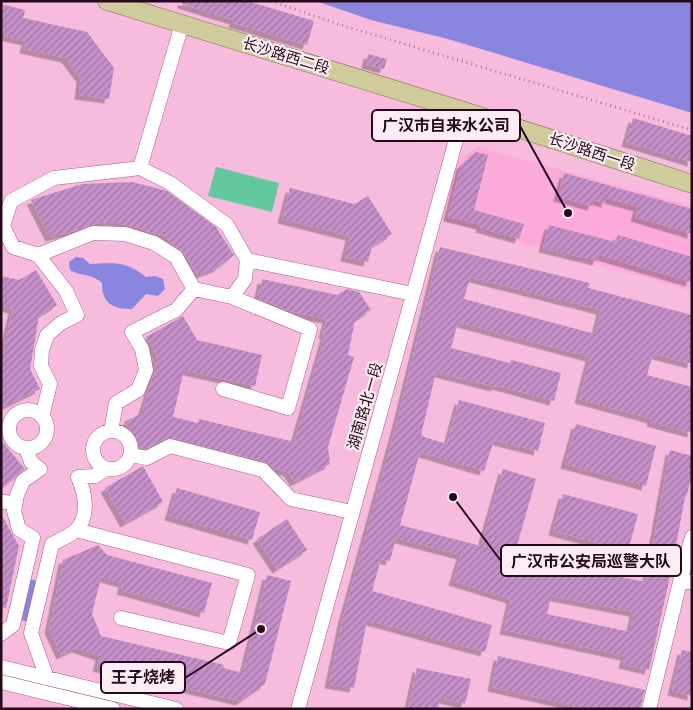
<svg xmlns="http://www.w3.org/2000/svg" width="693" height="710" font-family="'Work Sans','Noto Sans SC',sans-serif">
	<style>
		.built { fill: #fbaad9 }
		.park { fill: #61c89e }
		.water { fill: #8a86df }
		.building { fill: url(#building-hatch); fill-rule: evenodd; filter: url(#shadow) }
		.lines { fill: none; stroke-linecap: round; stroke-linejoin: round }
		.minor-casing { stroke: #a56189; stroke-width: 15 }
		.major-casing { stroke: #7e7144; stroke-width: 19 }
		.path { stroke: #a1738e; stroke-width: 2.5; stroke-dasharray: 1 4; stroke-linecap: butt }
		.minor { stroke: #fff; stroke-width: 14 }
		.major { stroke: #cfcb9c; stroke-width: 18 }
		.labels { text-anchor: middle; dominant-baseline: central; stroke-width: 4.5; stroke-linejoin: round; paint-order: stroke }
		.street-label { font-size: 15px; fill: #240a1a; stroke: #fcecf4 }
		.leader { fill: none; stroke: #240a1a; stroke-width: 2 }
		.callout-dot { fill: #240a1a; stroke: #fcecf4; stroke-width: 2 }
		.callout { fill: #fcecf4; stroke: #240a1a; stroke-width: 2 }
		.callout-label { font-size: 16px; text-anchor: middle; font-weight: bold; fill: #240a1a }
	</style>
	<defs>
		<pattern id="building-hatch" width="6" height="6" patternUnits="userSpaceOnUse" patternTransform="scale(1.25)"><rect width="6" height="6" fill="#c590c9"/><path d="M-1 1l2-2M0 6l6-6M5 7l2-2" fill="none" stroke="#a074a2"/></pattern>
		<filter id="shadow"><feDropShadow dx="-4.5" dy="4.5" stdDeviation="0" flood-color="#0004"/></filter>
	</defs>
	<rect width="100%" height="100%" fill="#f7bbdd"/>
	<!-- built -->
	<path class="built" d="M478,147L692,206V278L688,290L442,220L457,161Z"/>
	<!-- park -->
	<path class="park" d="M216,167L279,183L272,212L208,196Z"/>
	<!-- water -->
	<path class="water" d="M316,1H692V113L448,39L371,20Z
		M76,257L83,258L90,264C114,263 126,261 146,277L155,276L163,279L165,289L158,296L146,294L132,309C113,309 102,304 102,283C89,272 82,277 70,270L69,262Z
		M28,579L37,581L28,622L19,619Z"/>
	<!-- building -->
	<path class="building" d="M182,1H247L314,21L307,45L233,23L234,20L182,4Z
		M1,4L25,10L23,18L87,32L114,68L109,99L79,95L81,78L66,58L24,49L26,41L1,35Z
		M368,54L387,59L384,69L366,64Z
		M633,118L692,136V162L626,142Z
		M476,152L488,155L474,210L524,224L519,239L480,228L481,225L448,217L461,165Z
		M564,173L692,209V234L635,217L638,207L606,198V203L594,200L592,206L558,197Z
		M132,182L167,191L216,227L234,255L217,268L198,275L183,252L172,244L165,236L112,221L90,225L74,231L50,237L31,200L82,184Z
		M290,188L355,204L368,196L392,234L372,246L368,262L345,257L350,236L282,219Z
		M549,225L615,242L618,235L692,257V276L690,282L599,255L597,261L543,248Z
		M440,247L590,283L588,288L692,315V364L653,354L647,375L692,387V433L651,422L652,419L579,399L590,357L458,322L451,348L510,363L511,360L561,373L554,401L496,385L495,387L436,372L421,435L424,436V437L447,444L459,400L545,423L538,451L494,440L484,471L420,452L400,525L481,546L503,469L536,479L514,556L646,582L670,450L692,456V476L686,497H685L671,572L649,670L623,664L625,656L504,630L511,599L453,581L461,555L396,538L390,561L381,559L372,591L492,625L485,652L367,620L354,688L329,684L342,621L396,425ZM470,277L601,310L595,334L464,299ZM551,596L634,612L630,632L547,614Z
		M36,270L57,305L39,316L30,369L40,389L1,408V359L13,309L1,306V276L19,280Z
		M262,279L337,295L347,289L359,292L371,310L355,320L348,355L354,357L328,447L330,464L295,482L288,472L274,468L265,462L172,438H166L146,449L138,447L124,422L142,413L154,373L157,355L146,337L183,316L197,340L262,355L255,386L184,370L173,417L198,423L199,419L294,442L325,335L323,334L327,319L289,311L258,298Z
		M576,424L656,446L646,486L565,464Z
		M1,440L25,469L1,489Z
		M143,466L163,502L125,523L105,488Z
		M177,488L260,512L252,540L169,516Z
		M563,494L638,514L628,551L553,531Z
		M1,514L19,546L6,608H1Z
		M287,519L307,550L277,569L257,539Z
		M98,545L107,555L212,583L204,613L121,590L123,583L101,577L92,614L101,636L224,665L223,668L243,673L267,575L291,581L265,684L240,701L97,667L100,656L76,648L61,655L49,629L63,560Z
		M682,650L692,652V696L672,691Z
		M498,656L645,690L640,709H574L575,706L492,687Z
		M417,668L471,679L465,704L440,698L438,709H408Z"/>
	<g class="lines">
		<defs>
			<path id="minor" d="M140,168L182,24
				M38,255L13,247L3,226L11,201L54,178L140,168L170,183L227,225L247,260L245,279L232,297L194,289
				M247,260L413,294
				M223,389L288,408L310,329L232,297
				M9 429a19 19 0 1 1 38 0a19 19 0 1 1-38 0Z
				M42,417L50,384L41,366L42,350L47,335L61,323L77,315L66,291L38,255L93,233L125,234L154,243L176,257L194,289L176,310L132,332L142,349L146,370L138,390L116,403L111,431
				M93 450a19 19 0 1 1 38 0a19 19 0 1 1-38 0Z
				M131,455L147,458L170,446L263,470L291,499L352,512
				M1,501L15,504
				M76,530L248,575L229,643L121,618
				M680,582L692,537
				M1,634L13,625L33,538L19,529L14,511L17,495L23,481L40,469L31,462L26,448
				M1,667L176,709
				M47,678L31,633L52,544C60,540 70,536 76,530C90,516 85,492 78,477L95,476L106,469
				M1,682L113,709
				M298,709L464,111
				M649,709L680,582H692"/>
			<path id="major" d="M107,1L464,111L692,184"/>
		</defs>
		<!-- minor casing -->
		<use href="#minor" class="minor-casing"/>
		<!-- major casing -->
		<use href="#major" class="major-casing"/>
		<!-- path -->
		<path class="path" d="M271,1L341,25L692,130"/>
		<!-- minor -->
		<use href="#minor" class="minor"/>
		<!-- major -->
		<use href="#major" class="major"/>
	</g>
	<g class="labels">
		<!-- street labels -->
		<g class="street-label">
			<text transform="translate(286 56) rotate(17)">长沙路西二段</text>
			<text transform="translate(592 152) rotate(18)">长沙路西一段</text>
			<text transform="translate(365 406) rotate(-74)">湖南路北一段</text>
		</g>
	</g>
	<!-- callouts -->
	<path class="leader" d="M568 213L520 126M453 497L501 561M261 629L185 678"/>
	<g class="callout-dot">
		<circle cx="568" cy="213" r="5"/>
		<circle cx="453" cy="497" r="5"/>
		<circle cx="261" cy="629" r="5"/>
	</g>
	<g class="callout">
		<rect x="372" y="110" width="148" height="31" rx="5"/>
		<rect x="501" y="545" width="180" height="31" rx="5"/>
		<rect x="101" y="662" width="84" height="31" rx="5"/>
	</g>
	<g class="callout-label">
		<text x="446" y="131">广汉市自来水公司</text>
		<text x="591" y="567">广汉市公安局巡警大队</text>
		<text x="143" y="683">王子烧烤</text>
	</g>
	<!-- border -->
	<rect width="693" height="710" fill="none" stroke="#240a1a" stroke-width="5"/>
</svg>
